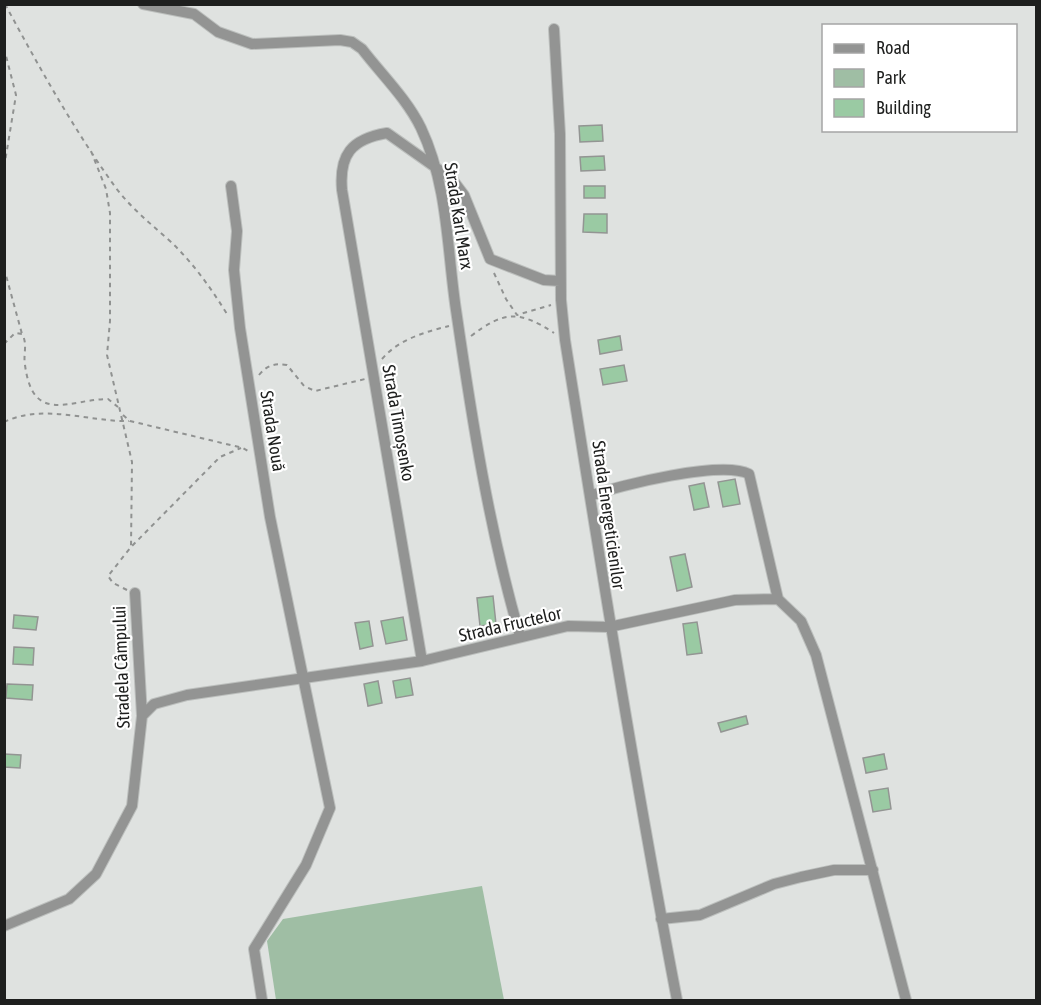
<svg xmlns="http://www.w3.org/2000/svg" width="1041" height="1005" font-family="'Asap Condensed',sans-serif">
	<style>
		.green { fill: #9fbea4 }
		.building { fill: #9acaa3; stroke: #939593; stroke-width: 1.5 }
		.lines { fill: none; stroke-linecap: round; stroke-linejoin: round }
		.minor-casing { stroke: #bcbfbd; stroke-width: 12 }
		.path { stroke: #909291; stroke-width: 2; stroke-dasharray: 4.5 4.5; stroke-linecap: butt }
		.minor { stroke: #939493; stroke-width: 10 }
		.labels { text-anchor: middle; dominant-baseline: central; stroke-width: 4.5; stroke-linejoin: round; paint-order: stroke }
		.street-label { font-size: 18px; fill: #1e1f1e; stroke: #fff }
	</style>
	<rect width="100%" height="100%" fill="#dfe2e0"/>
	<!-- green -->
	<path class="green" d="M482,886L504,1000H276L267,941L283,919Z"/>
	<!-- building -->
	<path class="building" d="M602,125L603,141L580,142L579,126Z
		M604,156L605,170L581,171L580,157Z
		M584,186H605V198H584Z
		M584,214H607V233L583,232Z
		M620,336L622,350L600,354L598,340Z
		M624,365L627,381L603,385L600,369Z
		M735,479L740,504L723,507L718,482Z
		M704,483L709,507L694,510L689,486Z
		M685,554L692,587L677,591L670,557Z
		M493,596L496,624L480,626L477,598Z
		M14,615L38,617L36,630L13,628Z
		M403,617L407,640L386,644L381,621Z
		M369,621L373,646L360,649L355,623Z
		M697,622L702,653L687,655L683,624Z
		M14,647L34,648L33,665L13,664Z
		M410,678L413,695L396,698L393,681Z
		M378,681L382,703L368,706L364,684Z
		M7,684L33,685L32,700L6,698Z
		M746,716L748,724L721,732L718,723Z
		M4,754L21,755L20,768L4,767Z
		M884,754L887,769L866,773L863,758Z
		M888,788L891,809L873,812L869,791Z"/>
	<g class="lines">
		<defs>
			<path id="minor" d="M143,4L194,14L218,32L252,44L340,40L352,42L362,49C382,75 407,99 421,128C448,185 447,250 456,310C472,420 489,529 520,636
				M554,29L560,134L561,300L565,340C600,561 635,781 677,1000
				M231,186L237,231L234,270L240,328L270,517L330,808L306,865L254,949L262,1000
				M590,496C620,485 722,460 749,474L778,599
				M422,661L342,190C339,155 351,139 387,133L452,179L464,195L490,259L544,280L560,281
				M142,716L154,704L187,695L422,661L568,626L609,627L735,600L778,599L801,621L816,655L906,1000
				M661,919L700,915L774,884L801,877L834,870H873
				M4,926L69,899L96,874L132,806L142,716L135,593"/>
		</defs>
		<!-- minor casing -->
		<use href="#minor" class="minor-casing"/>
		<!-- path -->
		<path class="path" d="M5,4C39,67 74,130 116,188C132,209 151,224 171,242C193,263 211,288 227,314
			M4,48L16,95L4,168
			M91,151L106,189L110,213V321L107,355L132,462L131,547
			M4,268L22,334
			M494,273L506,299L517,315L551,305
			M471,336C504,311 519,310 554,333
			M4,344L15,333L22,334C28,344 23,354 25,365C33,426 70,399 108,399L118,407
			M382,359C399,339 425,332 449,326
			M259,375C267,365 275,363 287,365L304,386L315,391L365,379
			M123,415L130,421L243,448L248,451
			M4,422C44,403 88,422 129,421
			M127,590L113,583L108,576L131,547L220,457L241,448"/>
		<!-- minor -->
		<use href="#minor" class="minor"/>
	</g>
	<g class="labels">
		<!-- street labels -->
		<g class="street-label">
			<text transform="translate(459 216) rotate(81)">Strada Karl Marx</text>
			<text transform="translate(399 423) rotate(80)">Strada Timoșenko</text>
			<text transform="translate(273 431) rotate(81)">Strada Nouă</text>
			<text transform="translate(609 515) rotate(82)">Strada Energeticienilor</text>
			<text transform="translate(510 624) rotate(-13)">Strada Fructelor</text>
			<text transform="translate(121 667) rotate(-92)">Stradela Câmpului</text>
		</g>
	</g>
	<!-- border -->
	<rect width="1041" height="1005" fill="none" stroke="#1e1f1e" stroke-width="12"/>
	<!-- legend -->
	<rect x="822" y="24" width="195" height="108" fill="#ffffff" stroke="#a5a5a5" stroke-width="1.5"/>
	<rect x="834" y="44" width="30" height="9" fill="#939493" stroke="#a5a5a5" stroke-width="1.5"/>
	<text x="876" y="54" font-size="18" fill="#1e1f1e">Road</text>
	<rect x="834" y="69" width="30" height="18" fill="#9fbea4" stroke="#a5a5a5" stroke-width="1.5"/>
	<text x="876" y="84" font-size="18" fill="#1e1f1e">Park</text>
	<rect x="834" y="99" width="30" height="18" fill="#9acaa3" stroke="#a5a5a5" stroke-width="1.5"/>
	<text x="876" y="114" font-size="18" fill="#1e1f1e">Building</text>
</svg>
